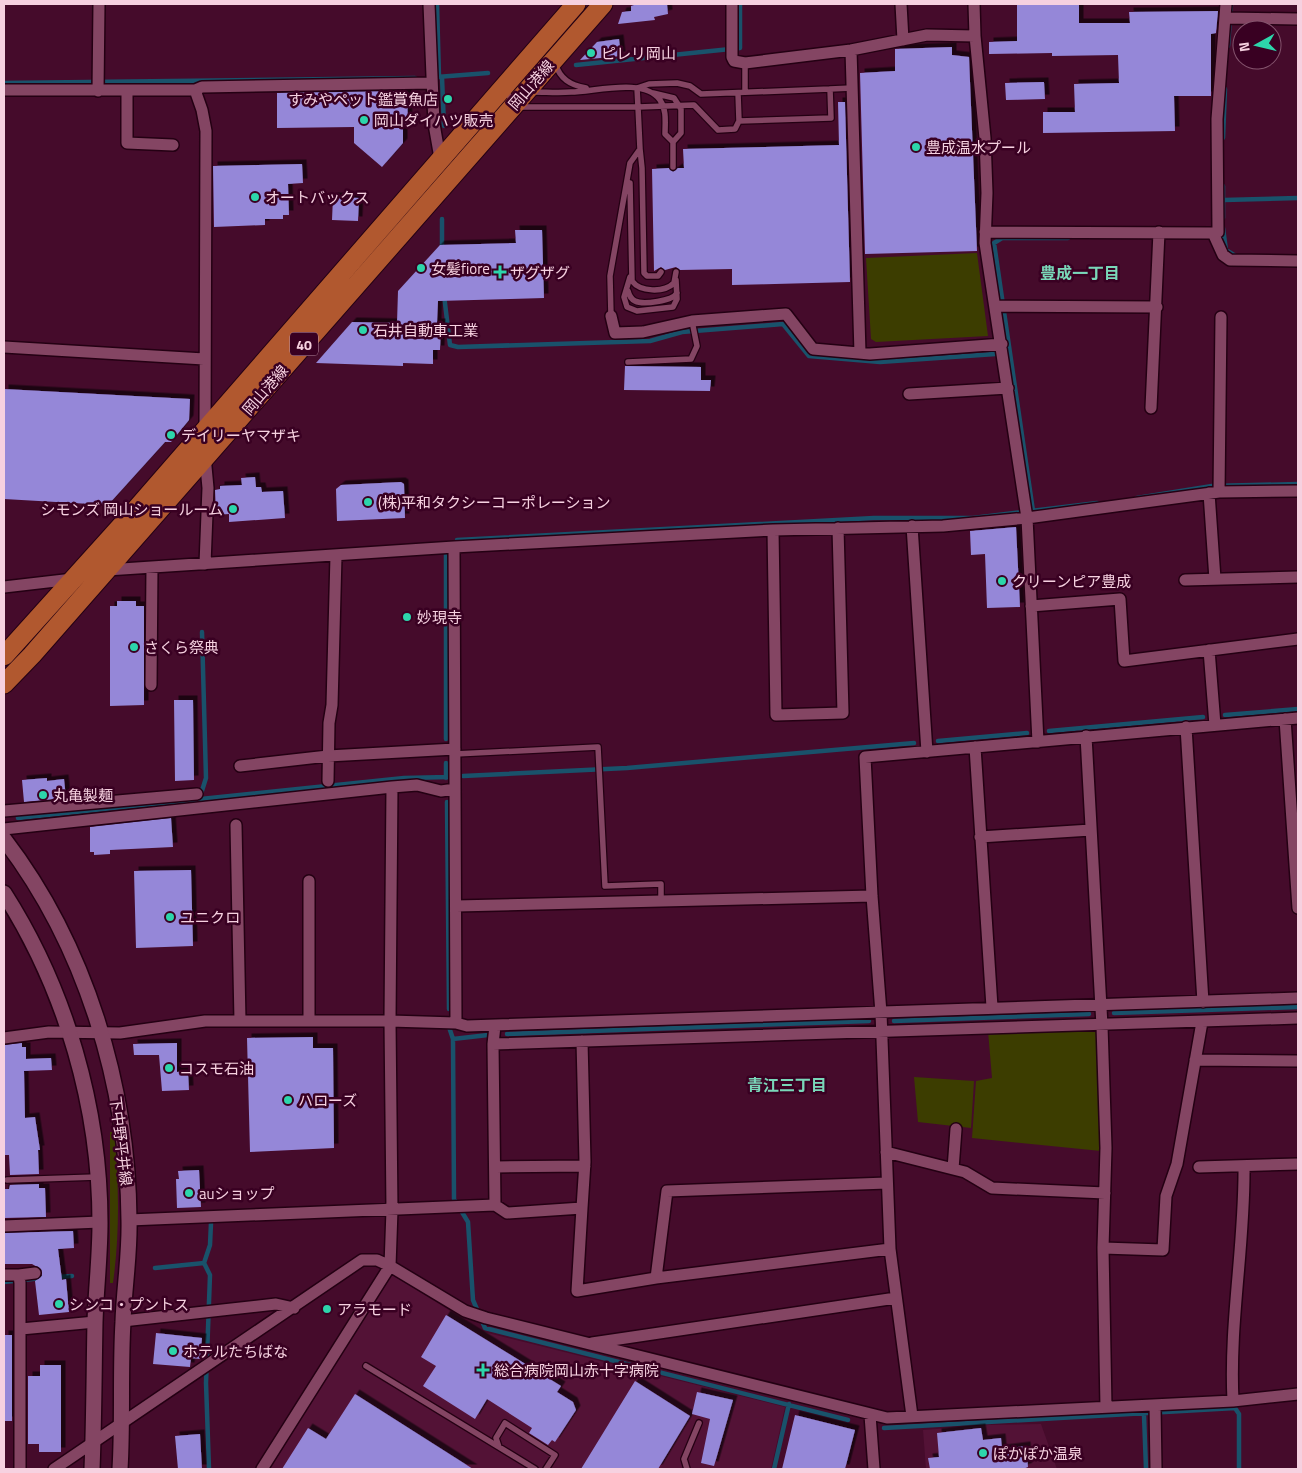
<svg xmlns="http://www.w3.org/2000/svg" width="1302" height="1473" font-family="'Titillium Web','Noto Sans JP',sans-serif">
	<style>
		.built { fill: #531236 }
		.green { fill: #3c3d00 }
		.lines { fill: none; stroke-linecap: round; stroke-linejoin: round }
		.stream { stroke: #19526b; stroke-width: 4.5 }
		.building { fill: #9587d8; filter: url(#shadow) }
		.service-casing { stroke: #240013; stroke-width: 8 }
		.minor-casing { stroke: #240013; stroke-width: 14 }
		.tertiary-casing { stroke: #240013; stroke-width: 18 }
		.primary-casing { stroke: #240013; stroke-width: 21 }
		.service { stroke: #844563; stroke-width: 5.5 }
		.minor { stroke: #844563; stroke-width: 11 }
		.tertiary { stroke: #844563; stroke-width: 15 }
		.primary { stroke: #b1582f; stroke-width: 19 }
		.poi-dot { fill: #2dd5ab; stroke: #390022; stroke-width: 2 }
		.labels { text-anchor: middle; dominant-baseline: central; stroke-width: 5; stroke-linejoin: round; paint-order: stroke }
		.shield { fill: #390022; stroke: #bd92a7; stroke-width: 1 }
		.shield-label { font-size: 14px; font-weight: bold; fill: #f6d1e0 }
		.poi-label { font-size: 15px; fill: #f6d1e0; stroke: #390022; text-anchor: start }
		.street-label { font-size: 15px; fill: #f6d1e0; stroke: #390022 }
		.neighbourhood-label { font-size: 16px; font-weight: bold; fill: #7ad7b9; stroke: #390022 }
	</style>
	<defs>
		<filter id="shadow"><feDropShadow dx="4.5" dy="-4.5" stdDeviation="0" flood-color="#0009"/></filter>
	</defs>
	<rect width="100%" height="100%" fill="#450b2b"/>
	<!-- built -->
	<path class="built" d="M391,1274L484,1332L785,1407L771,1469H270Z
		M1041,1424L1057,1469H926L923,1430L989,1425Z"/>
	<!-- green -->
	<path class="green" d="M977,253L988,336L876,342L871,339L866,258Z
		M1092,1029L1098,1034L1101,1151L972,1138L976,1081L992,1078L988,1031Z
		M914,1077L974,1081L971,1128L918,1122Z
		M110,1132H114C119,1183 120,1232 113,1283H110Z"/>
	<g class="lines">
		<!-- stream -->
		<path class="stream" d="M437,4L439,77
			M1228,46L1231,4
			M576,65L740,48V4
			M437,77L488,73
			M442,77L444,126
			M4,83L415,78
			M1223,138L1225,89
			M1223,186V218
			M1224,200L1298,198
			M1223,228L1226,250L1237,257
			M442,250V219
			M444,295L450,345L458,347L650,341L682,332L783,324L809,356L880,362L1010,353
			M1137,498L1212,486L1298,484
			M1033,511L994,243L1002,238H1068
			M457,540L874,518H973L1097,503
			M446,552V739
			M1225,715L1298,709
			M1049,731L1203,717
			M938,741L1027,733
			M463,776L627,768L914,743
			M446,778V763
			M200,797L206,778L202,632
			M447,802L449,1009
			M18,818L404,778L448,777
			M1114,1013L1298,1007
			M894,1021L1089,1014
			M449,1027L453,1039L488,1035
			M507,1034L869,1021
			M453,1039L454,1199L468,1222L473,1300L485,1328L848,1420
			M155,1268L204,1263
			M57,1277L72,1276
			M4,1282L42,1278
			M1144,1415L1146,1469
			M884,1428L1235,1408L1239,1414V1469
			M209,1469L206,1383L210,1275L204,1263L210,1245L211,1223
			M774,1469L789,1404"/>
	</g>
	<!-- building -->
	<path class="building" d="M637,4H667L668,14L654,17L655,20L618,24L622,12L631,11V6Z
		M1017,4H1079V23H1130L1129,12L1218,11L1216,33L1211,34V96H1174L1175,131L1043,133V112H1075L1074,84L1119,83L1118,55L1052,56V53L989,54V42L1017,41Z
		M619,39L621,56L580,60L597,42Z
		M952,47V55L969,57L977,251L865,254L860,73L895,71V49Z
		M1044,82L1045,99L1006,100L1005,83Z
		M407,91L408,126H403V143L382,167L354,143V127L277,128V93Z
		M838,102H845L850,282L732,285V269L680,270L676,267L665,270L661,267L654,271L652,169L669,168L673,172L678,168H684L683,149L839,145Z
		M302,164L303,183L288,184L289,215H283V219H265V225L214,227L213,166Z
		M333,197L359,198L358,221L332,220Z
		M515,230H542L544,298L438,301L437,323H441L440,350H433V364L403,363V366L316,363L352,322L397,323L398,291L440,245L516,243Z
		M625,366L701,367V380H711L710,391L624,390Z
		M4,389L190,399L189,420L171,442H165L108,505L4,499Z
		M255,477L256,487H261L262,492L283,491L285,518L229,522V514L216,515L215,490L220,489V486L242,485L241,478Z
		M401,482L404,484L405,518L337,521L336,489L341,485Z
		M1016,527L1020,607L987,608L985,554L971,555L970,531Z
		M117,601H136V606H144V705L110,706V606H117Z
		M174,700H193L194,780L175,781Z
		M47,778V781L64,779L66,798L24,802L22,780Z
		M171,818L173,847L110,850V854L94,855V852H90V827Z
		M191,870L193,946L136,948L134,871Z
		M313,1037V1048H333L334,1148L250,1152L247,1038Z
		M22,1043V1047H26V1059L51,1058L52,1070L24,1071L25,1118L35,1117L40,1150H38L39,1174L10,1175L9,1155H4V1045Z
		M177,1043V1072L188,1071L189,1090L162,1091L159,1055H134L133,1044Z
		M199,1170L201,1207L177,1208L176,1179H179L178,1171Z
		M39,1184V1188H45L46,1217L4,1218V1189H9L10,1185Z
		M73,1231L74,1248L58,1249L62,1280L66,1279L69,1312L39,1315L35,1281L42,1276L41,1269L32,1264H5L4,1233Z
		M446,1315L561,1386L557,1392L573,1402L576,1410L555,1442L552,1440L548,1445L529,1433L532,1428L487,1399L475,1419L423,1386L436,1366L421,1357Z
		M156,1333L202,1338L200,1359L191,1358L190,1367L153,1364Z
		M4,1335H12V1421H4Z
		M40,1365H61V1452H39V1444H28V1376H40Z
		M635,1381L690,1416L658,1469H581Z
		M697,1392L733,1400L714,1466L701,1463L710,1419L692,1414Z
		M355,1394L473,1469H282L308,1428L326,1439Z
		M795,1415L855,1430L845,1469H782Z
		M981,1428L983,1440L1001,1438L1002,1449L1026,1446L1028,1467L1023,1469H930L928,1458L939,1457L937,1433Z
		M200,1434L202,1469H178L175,1436Z"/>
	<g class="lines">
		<defs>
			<path id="service" d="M555,63C560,79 570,85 586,88
				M745,63V92
				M830,89L852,88
				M505,90L515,104L522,107H638L640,149L630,163L610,276L611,316
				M533,92C546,92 559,93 571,92C594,92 644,77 660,100C667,110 665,123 665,134L673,142V167
				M653,93L674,98L681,109V133L673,142
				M738,93L739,121L735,129L718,130L694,105L638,107L637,88L649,84L677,83L690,86L701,94L830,89L831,118L739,121
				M640,149L642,168L644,273L647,276H658L661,272
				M630,183L632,281C640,292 664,293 674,283L676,272
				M630,277L624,297L627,307L637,311L673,307L677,299L676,280
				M628,291C629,295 631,299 635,301C643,305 673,301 677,293
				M628,362L691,359L697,346L692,321
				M455,754L598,747L605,886L661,884V901
				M7,1180L97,1177
				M366,1366L535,1469
				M499,1447L496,1438L505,1423L555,1455L546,1469
				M687,1469L684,1459L699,1423"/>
			<path id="minor" d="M429,4L434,124L441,164
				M732,4V57L734,61L745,63L851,50L927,35L975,36
				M901,4L903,40
				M974,4L975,36L985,138L987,193L985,243L1027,518L1038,742
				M1225,18L1298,19
				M851,50L860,353
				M4,90H195L202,87L432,83
				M195,90L202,110L206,131L205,430
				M98,91L99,4
				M127,91V143L173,145
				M985,232L1213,233L1223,255L1230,260L1298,261
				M1213,233L1218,232L1217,119L1226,4
				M995,306L1157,307
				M611,316L615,333L643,332L692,321L786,314L813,349L870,354L1002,344
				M4,347L204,359
				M909,394L1008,388
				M1151,408L1159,232
				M205,456L208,488L205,564
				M1219,492L1221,317
				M1209,493L1215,579
				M912,526L927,752
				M773,530L776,715L843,713L838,528
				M454,547L456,1023
				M107,570L454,547L773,530L943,526L1027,518L1219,492L1298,491
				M1185,580L1298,577
				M4,587L73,579
				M1031,606L1120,599L1124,661L1298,639
				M1209,650L1215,725
				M151,685L152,567
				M1285,719L1298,908
				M1186,727L1203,1002
				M1086,736L1102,1026L1106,1148L1103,1248L1106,1407
				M975,747L992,1007
				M240,766L328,756L455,749
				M328,781L329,723L332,705L336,556
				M4,811L197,794
				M236,825L240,1021
				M4,829L392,787L417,785L441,791L455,789
				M980,837L1091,830
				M456,906L872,896
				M309,1021V881
				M4,1038L49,1032L120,1033L205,1021H390L456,1023L467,1026L1298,998
				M493,1044L1298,1018
				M1195,1060L1298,1061
				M886,1152L965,1172L992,1188L1105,1193
				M496,1167L585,1166
				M1199,1167L1298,1164
				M953,1169L956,1129
				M495,1205L493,1044L495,1026
				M582,1208L585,1162L582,1041
				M129,1220L495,1205L507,1213L582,1208L577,1291L656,1278L667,1191L887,1183
				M4,1226L100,1222
				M1103,1248L1163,1250L1166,1196L1177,1164L1202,1022
				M4,1275H19L20,1283V1469
				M19,1275L35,1273
				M656,1278L890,1249
				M123,1321L276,1304L294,1308
				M21,1329L95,1322
				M592,1343L896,1298
				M1233,1401C1229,1322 1245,1244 1244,1166
				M1155,1405L1156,1469
				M870,1415L874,1469
				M912,1416L890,1249L881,1013L872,896L865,757L1298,718
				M54,1469L362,1260H377L390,1266L465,1311L486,1318L887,1418L1233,1401L1298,1394
				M262,1469L390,1266L392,1210L390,1021L392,787"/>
			<path id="tertiary" d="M4,839C86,946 128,1086 129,1220C130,1254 124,1288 123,1322C120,1371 123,1420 120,1469
				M4,893C66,990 100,1108 100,1223C100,1256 96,1289 95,1322C94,1371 94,1420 92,1469"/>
			<path id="primary" d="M4,656L131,515L576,4
				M4,684L32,655L603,4"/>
		</defs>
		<!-- service casing -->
		<use href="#service" class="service-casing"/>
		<!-- minor casing -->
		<use href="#minor" class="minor-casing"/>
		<!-- tertiary casing -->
		<use href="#tertiary" class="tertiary-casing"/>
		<!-- primary casing -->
		<use href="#primary" class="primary-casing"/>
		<!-- service -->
		<use href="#service" class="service"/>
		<!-- minor -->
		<use href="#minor" class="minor"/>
		<!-- tertiary -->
		<use href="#tertiary" class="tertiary"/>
		<!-- primary -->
		<use href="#primary" class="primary"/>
	</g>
	<!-- markers -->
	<g class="poi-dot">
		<circle cx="591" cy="53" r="5"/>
		<circle cx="448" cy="99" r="5"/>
		<circle cx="364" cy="120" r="5"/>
		<circle cx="916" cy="147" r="5"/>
		<circle cx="255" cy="197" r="5"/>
		<circle cx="421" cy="268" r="5"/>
		<path d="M497.5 264.5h5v5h5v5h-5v5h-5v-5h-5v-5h5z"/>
		<circle cx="363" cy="330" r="5"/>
		<circle cx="171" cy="435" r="5"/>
		<circle cx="368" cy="502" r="5"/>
		<circle cx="233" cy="509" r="5"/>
		<circle cx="1002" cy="581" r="5"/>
		<circle cx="407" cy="617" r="5"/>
		<circle cx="134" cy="647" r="5"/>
		<circle cx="43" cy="795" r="5"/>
		<circle cx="170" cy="917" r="5"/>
		<circle cx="169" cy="1068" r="5"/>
		<circle cx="288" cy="1100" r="5"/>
		<circle cx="189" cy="1193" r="5"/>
		<circle cx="59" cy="1304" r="5"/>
		<circle cx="327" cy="1309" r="5"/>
		<circle cx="173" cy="1351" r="5"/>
		<path d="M480.5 1362.5h5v5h5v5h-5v5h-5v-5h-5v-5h5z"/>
		<circle cx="983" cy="1453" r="5"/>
	</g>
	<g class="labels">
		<!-- shield labels -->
		<rect class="shield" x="290" y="332.5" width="28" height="23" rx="4"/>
		<g class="shield-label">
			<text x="304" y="344">40</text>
		</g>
		<!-- poi labels -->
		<g class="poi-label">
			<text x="601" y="53">ピレリ岡山</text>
			<text x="438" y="99" text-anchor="end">すみやペット鑑賞魚店</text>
			<text x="374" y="120">岡山ダイハツ販売</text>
			<text x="926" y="147">豊成温水プール</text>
			<text x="265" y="197">オートバックス</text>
			<text x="431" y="268">女髪fiore</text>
			<text x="510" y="272">ザグザグ</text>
			<text x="373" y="330">石井自動車工業</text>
			<text x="181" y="435">デイリーヤマザキ</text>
			<text x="378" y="502">(株)平和タクシーコーポレーション</text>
			<text x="223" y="509" text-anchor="end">シモンズ 岡山ショールーム</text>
			<text x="1012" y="581">クリーンピア豊成</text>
			<text x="417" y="617">妙現寺</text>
			<text x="144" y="647">さくら祭典</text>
			<text x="53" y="795">丸亀製麺</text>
			<text x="180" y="917">ユニクロ</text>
			<text x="179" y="1068">コスモ石油</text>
			<text x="298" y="1100">ハローズ</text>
			<text x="199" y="1193">auショップ</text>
			<text x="69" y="1304">シンコ・プントス</text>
			<text x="337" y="1309">アラモード</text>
			<text x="183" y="1351">ホテルたちばな</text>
			<text x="494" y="1370">総合病院岡山赤十字病院</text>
			<text x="993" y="1453">ぽかぽか温泉</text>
		</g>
		<!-- street labels -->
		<g class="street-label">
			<text transform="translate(531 85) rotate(-49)">岡山港線</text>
			<text transform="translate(265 390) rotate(-49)">岡山港線</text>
			<text transform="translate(121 1141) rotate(83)">下中野平井線</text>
		</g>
		<!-- neighbourhood labels -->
		<g class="neighbourhood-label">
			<text x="1080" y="273">豊成一丁目</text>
			<text x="787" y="1085">青江三丁目</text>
		</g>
	</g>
	<!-- border -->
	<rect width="1302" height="1473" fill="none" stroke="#f6d1e0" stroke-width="10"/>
	<!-- north arrow -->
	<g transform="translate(1257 45) rotate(262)"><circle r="24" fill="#390022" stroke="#85546e"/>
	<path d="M0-4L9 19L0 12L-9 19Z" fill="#2dd5ab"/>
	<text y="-8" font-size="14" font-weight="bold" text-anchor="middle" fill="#f6d1e0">N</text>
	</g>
</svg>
